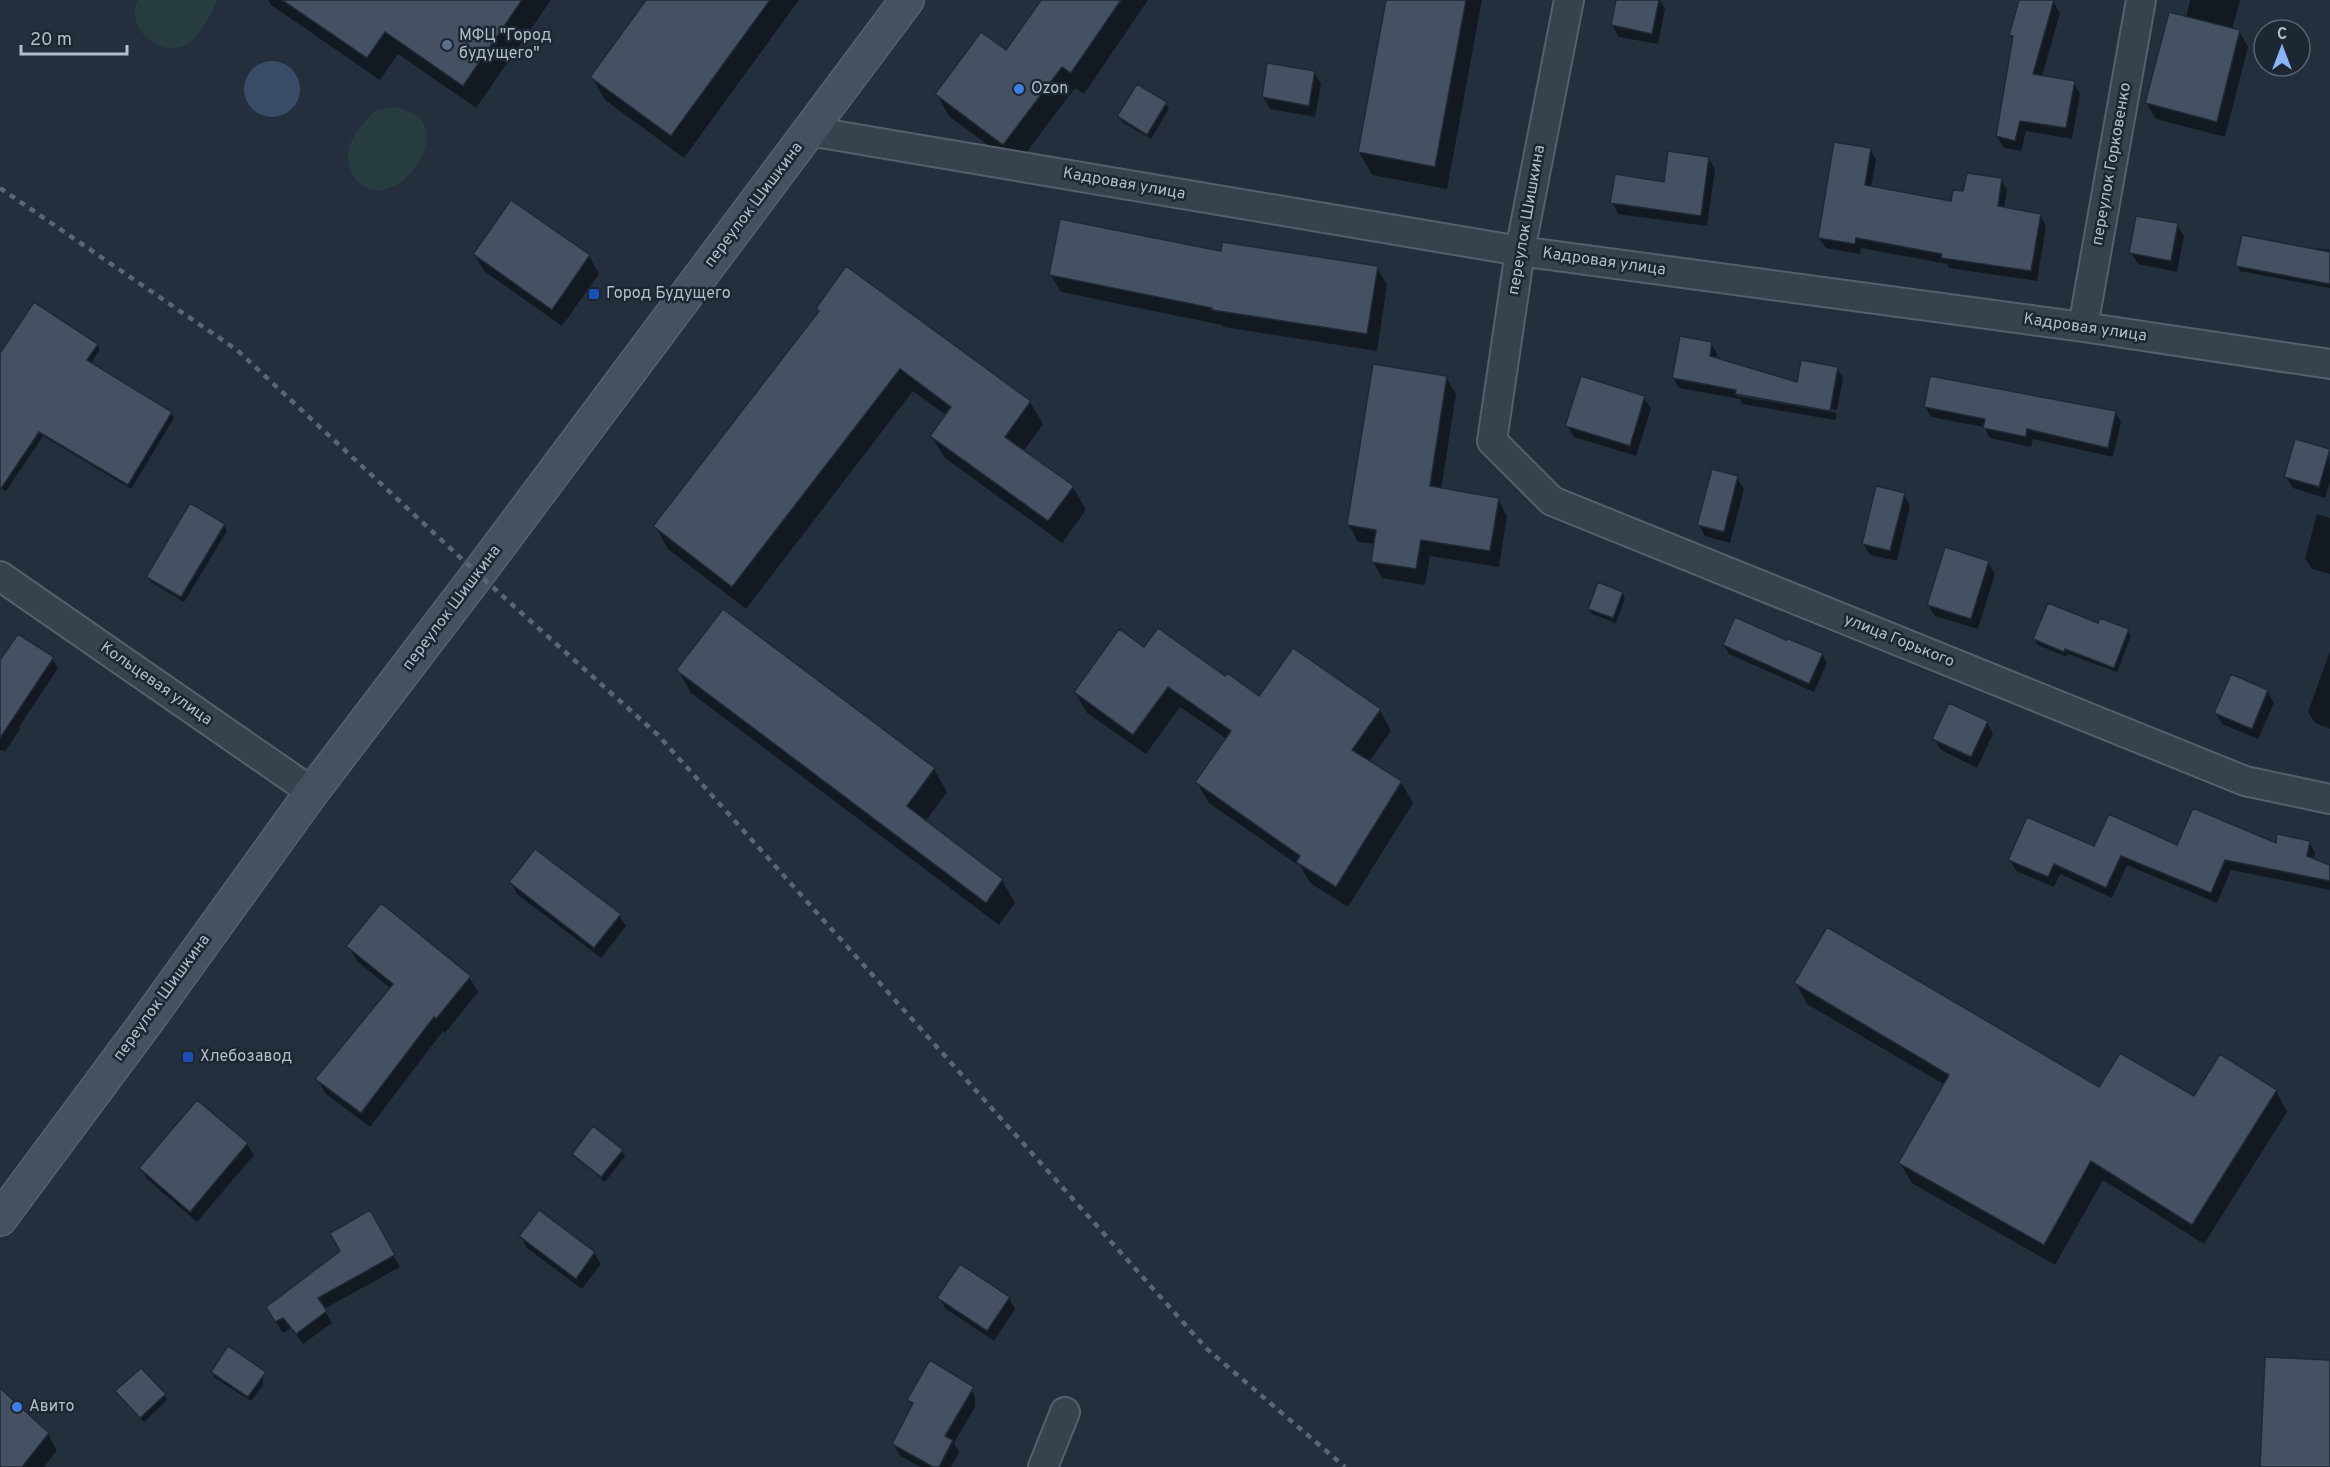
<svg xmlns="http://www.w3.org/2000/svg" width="2330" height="1467" font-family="Overpass,sans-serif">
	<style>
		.green { fill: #263c3f }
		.water { fill: #394c67 }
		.shadow { fill: #0007 }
		.building { fill: #455162; stroke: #1f2835; stroke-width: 1.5 }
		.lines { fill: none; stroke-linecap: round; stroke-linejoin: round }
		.street-casing { stroke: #565f6c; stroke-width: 32 }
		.secondary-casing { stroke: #565f6c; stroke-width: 36 }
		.street { stroke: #38414e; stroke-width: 28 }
		.secondary { stroke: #465061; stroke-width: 33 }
		.rail { stroke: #5a6575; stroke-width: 4.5; stroke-dasharray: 6 6; stroke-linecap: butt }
		.service-dot { fill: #5c6f8a; stroke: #1d2633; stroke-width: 2 }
		.shop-dot { fill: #3f7fe0; stroke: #1d2633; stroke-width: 2 }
		.transit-dot { fill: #1a4fb4; stroke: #1d2633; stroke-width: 2 }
		.labels { text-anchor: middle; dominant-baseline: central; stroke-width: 5; stroke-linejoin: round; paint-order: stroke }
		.poi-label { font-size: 16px; fill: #b4bcc9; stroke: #1d2633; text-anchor: start }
		.street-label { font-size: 16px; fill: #b4bcc9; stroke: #1d2633 }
	</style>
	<rect width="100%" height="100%" fill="#242f3e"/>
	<!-- green -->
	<path class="green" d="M138,0H217C210,16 202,36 185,45C158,59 125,26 138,0Z
		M398,107C407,111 420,114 424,124C440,158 382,216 355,178C351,172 346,160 348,152C349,140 366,118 376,111C381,108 392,108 398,107Z"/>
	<!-- water -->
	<path class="water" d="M244 89a28 28 0 1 1 56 0a28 28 0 1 1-56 0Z"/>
	<!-- shadow -->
	<path class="shadow" d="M268,0H551L476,108L398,54L380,80L271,5Z
		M648,0H799L684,158L605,100L592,77Z
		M1042,0H1148L1084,94L1075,88L1016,166L949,116L937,95L1006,52Z
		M1388,0H1482L1447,189L1372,175L1359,152Z
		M1617,0H1660L1665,9L1658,44L1619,37L1612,25Z
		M2020,0L2053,1L2060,13L2042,77L2074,83L2080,94L2072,139L2026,131L2021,151L2004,148L1997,136L2013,40L2010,35Z
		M2190,0H2240L2232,29L2239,31L2248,47L2225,137L2156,119L2146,103L2186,18Z
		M1314,72L1321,84L1315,117L1270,109L1263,97Z
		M1166,103L1169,109L1151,139L1122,122L1118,116Z
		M1870,149L1876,160L1871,188L1952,202L1965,193L2001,180L2007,190L2004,209L2040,215L2046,226L2037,281L1949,268L1947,264L1861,248L1860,254L1826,248L1819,238Z
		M1708,158L1715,169L1707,226L1618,214L1612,202L1665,184Z
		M512,202L589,256L599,274L562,326L484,271L474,254Z
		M2177,225L2184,236L2177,272L2138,264L2131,253Z
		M2317,248L2330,250V288L2240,271L2237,266L2317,251Z
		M1222,253L1377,268L1387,285L1377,351L1223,327L1222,325L1061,292L1051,275Z
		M817,309L1030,402L1043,424L1023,452L1073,487L1086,510L1062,543L945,458L931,436L946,415L913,391L746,609L668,549L655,526L820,313Z
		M1711,343L1717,354L1716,359L1798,384L1837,368L1843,378L1837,410L1737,393V396L1837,413L1835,420L1742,404L1740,399L1679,388L1673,378Z
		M97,345L100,350L90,364L171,413L174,418L131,489L43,436L6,491L0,487V356Z
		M1446,377L1456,394L1441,490L1498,499L1507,516L1499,567L1430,556L1425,585L1382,578L1373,562L1376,544L1358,542L1349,525Z
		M1992,388L2115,412L2121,422L2113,457L2033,439L2031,447L1990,438L1984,427L1931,417L1925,406L1992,390Z
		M1644,397L1651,409L1636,456L1574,437L1567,426Z
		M2329,450L2330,481L2325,498L2293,488L2286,477Z
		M1737,478L1744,489L1730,543L1705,536L1699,525Z
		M1904,495L1910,506L1897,561L1870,555L1863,543Z
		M191,505L224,525L227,531L184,602L151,582L148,577Z
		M2317,514L2330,518V574L2312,569L2305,558Z
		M1988,562L1995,574L1978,629L1935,616L1928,605Z
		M1622,593L1625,598L1616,623L1592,614L1589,609Z
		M723,611L934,769L947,792L925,822L1002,880L1015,903L999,925L691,693L678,670Z
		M2099,625L2128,631L2131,636L2117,672L2068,654L2067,657L2038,645L2034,639Z
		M1786,642L1822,654L1827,663L1814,692L1729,654L1724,645Z
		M1144,649L1226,678L1259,698L1380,710L1391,731L1369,762L1401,782L1413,803L1348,907L1310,883L1301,867L1209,803L1197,783L1227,739L1180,707L1146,754L1087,713L1075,692Z
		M2330,651V729L2315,723L2308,712Z
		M52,658L58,668L19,727L20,729L5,752L1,750L0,751V662Z
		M2231,676L2267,691L2274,703L2258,739L2222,724L2216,713Z
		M1987,722L1993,734L1977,768L1941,750L1934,739Z
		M2309,842L2315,853L2314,860L2330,867V890L2231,870L2217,903L2127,865L2112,898L2060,874L2054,887L2016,871L2010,860L2095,847H2178Z
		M511,882L619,915L626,926L601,958L517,894Z
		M348,946L469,977L478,992L445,1033L443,1031L370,1127L326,1094L317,1079L391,989L357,961Z
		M1796,983L2100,1089L2194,1098L2276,1091L2287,1112L2204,1244L2103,1180L2055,1265L1912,1183L1900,1163L1945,1085L1807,1004Z
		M247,1144L254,1155L197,1222L147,1179L141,1168Z
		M622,1151L625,1156L605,1182L577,1159L574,1154Z
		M369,1212L400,1267L324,1309L332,1323L303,1344L291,1328L283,1333L274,1319L342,1251Z
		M521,1237L594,1253L601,1264L582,1289L527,1248Z
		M939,1298H1009L1015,1309L994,1341L946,1309Z
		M212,1372L263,1375V1385L251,1401L215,1378Z
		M968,1385L975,1397V1407L954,1443L959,1452L951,1467H921L900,1456L894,1444L913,1407L909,1400Z
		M0,1390L48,1434L57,1450L44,1467H0Z
		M117,1392L164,1395L167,1400L144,1422Z"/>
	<!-- building -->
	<path class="building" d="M282,0H522L463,86L385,32L367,58Z
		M646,0H770L671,136L590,77Z
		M1041,0H1121L1071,73L1062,67L1003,145L935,94L981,32L1006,50Z
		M1386,0H1466L1435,167L1358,152Z
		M1616,0H1659L1652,34L1611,25Z
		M2019,0H2054L2033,74L2075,81L2066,128L2020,121L2015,141L1996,136L2013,36L2009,35Z
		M2169,12L2240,30L2217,122L2145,103Z
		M1267,63L1315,71L1309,106L1262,97Z
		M1137,84L1167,102L1147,135L1117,116Z
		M1834,142L1871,148L1865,185L1951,201L1953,190L1963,191L1967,173L2002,178L1998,206L2041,214L2031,271L1941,258L1942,254L1856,238L1855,244L1818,238Z
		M1668,151L1709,157L1701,216L1610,203L1615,174L1664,182Z
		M511,200L590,255L552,310L473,254Z
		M2136,216L2178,223L2171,261L2129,253Z
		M1060,219L1221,251L1222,242L1378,266L1367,334L1212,310V308L1049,275Z
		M2242,235L2330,252V284L2235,266Z
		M846,266L1031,401L1005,437L1074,486L1048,521L930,436L951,407L900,369L732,587L653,526L819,311L816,308Z
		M34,302L98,344L87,360L172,412L128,485L39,432L0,490V353Z
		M1680,336L1712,342L1710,356L1797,382L1801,360L1838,367L1830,411L1735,394L1736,390L1672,378Z
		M1373,364L1447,376L1430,486L1499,498L1490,551L1421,540L1416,569L1371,562L1376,530L1347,525Z
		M1581,376L1645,396L1630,446L1565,426Z
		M1930,376L2116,411L2108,448L2027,429L2026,437L1983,428L1985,419L1924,407Z
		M2295,439L2330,449L2319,487L2284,477Z
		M1712,469L1738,476L1724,532L1697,525Z
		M1876,486L1905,493L1890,551L1862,544Z
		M190,503L225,524L181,597L146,577Z
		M1945,547L1989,561L1971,619L1927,605Z
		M1598,582L1623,592L1613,618L1588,609Z
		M2048,603L2098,623L2100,618L2129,629L2114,668L2065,649L2064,652L2033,639Z
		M723,609L935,768L907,806L1003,879L986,903L676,670Z
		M1735,617L1786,640V638L1823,653L1809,684L1723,645Z
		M1158,628L1225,676L1227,673L1259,696L1293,648L1381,709L1352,750L1402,781L1336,887L1296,862L1300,856L1195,782L1231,731L1168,687L1133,735L1074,692L1119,629L1144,647Z
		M18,634L54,657L0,738V660Z
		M2231,674L2268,690L2252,729L2214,713Z
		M1949,703L1988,721L1971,757L1932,739Z
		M2193,808L2276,843L2277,834L2310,841L2307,856L2330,865V881L2225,860L2211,893L2121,856L2106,888L2054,864L2048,877L2008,860L2027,817L2094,846L2109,814L2177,845Z
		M535,849L621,914L594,948L509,882Z
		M381,903L471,976L436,1019L434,1017L361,1113L315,1079L393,984L346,946Z
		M1827,927L2099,1087L2120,1053L2194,1096L2220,1054L2277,1090L2192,1225L2091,1161L2044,1245L1898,1163L1949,1075L1794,983Z
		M197,1100L248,1143L190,1212L139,1168Z
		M593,1126L623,1150L601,1177L572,1154Z
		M370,1210L395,1255L318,1298L327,1311L296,1334L283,1318L275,1322L266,1307L340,1251L330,1233Z
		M539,1210L595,1252L576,1279L519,1236Z
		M960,1264L1010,1297L987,1331L937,1298Z
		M228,1346L266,1372L248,1397L211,1372Z
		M2265,1357L2330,1360V1467H2260Z
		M930,1360L974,1387L945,1436L953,1440L939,1467H933L892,1444L913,1403L907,1400Z
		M141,1368L166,1394L140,1418L115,1391Z
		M0,1388L49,1433L22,1467H0Z"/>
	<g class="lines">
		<defs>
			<path id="street" d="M1569,0L1520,251L1492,441L1552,501L2245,781L2330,799
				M809,131L1520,251L2083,327L2330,364
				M2083,327L2141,0
				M0,576L312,792
				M1043,1467L1065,1412"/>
			<path id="secondary" d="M0,1219L147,1021L312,792L478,574L907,0"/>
		</defs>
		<!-- street casing -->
		<use href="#street" class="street-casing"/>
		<!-- secondary casing -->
		<use href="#secondary" class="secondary-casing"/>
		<!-- street -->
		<use href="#street" class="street"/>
		<!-- secondary -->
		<use href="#secondary" class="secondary"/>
		<!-- rail -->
		<path class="rail" d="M0,188L237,350L478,574L658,735L1207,1349L1345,1467"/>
	</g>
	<!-- markers -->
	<circle class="service-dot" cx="447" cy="45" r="6"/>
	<g class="shop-dot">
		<circle cx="1019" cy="89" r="6"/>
		<circle cx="17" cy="1407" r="6"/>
	</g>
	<g class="transit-dot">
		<rect x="588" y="288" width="12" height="12" rx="3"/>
		<rect x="182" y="1051" width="12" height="12" rx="3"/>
	</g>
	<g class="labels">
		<!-- poi labels -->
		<g class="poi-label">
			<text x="459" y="36">МФЦ "Город<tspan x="459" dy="18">будущего"</tspan></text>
			<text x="1031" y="89">Ozon</text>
			<text x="606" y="294">Город Будущего</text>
			<text x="200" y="1057">Хлебозавод</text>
			<text x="29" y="1407">Авито</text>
		</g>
		<!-- street labels -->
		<g class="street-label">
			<text transform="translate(2112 164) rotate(-80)">переулок Горковенко</text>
			<text transform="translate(1124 184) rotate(10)">Кадровая улица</text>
			<text transform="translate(754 205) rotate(-53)">переулок Шишкина</text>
			<text transform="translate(1527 220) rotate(-80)">переулок Шишкина</text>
			<text transform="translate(1604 262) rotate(8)">Кадровая улица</text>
			<text transform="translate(2085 328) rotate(8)">Кадровая улица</text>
			<text transform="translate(452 608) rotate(-53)">переулок Шишкина</text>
			<text transform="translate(1899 641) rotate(22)">улица Горького</text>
			<text transform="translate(156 684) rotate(35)">Кольцевая улица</text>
			<text transform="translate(162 998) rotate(-54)">переулок Шишкина</text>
		</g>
	</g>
	<!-- north arrow -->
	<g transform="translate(2282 48)"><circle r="28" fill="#1d2633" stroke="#59626f" stroke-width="1.5"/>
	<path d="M0-4.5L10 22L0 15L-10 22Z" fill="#8ab4f8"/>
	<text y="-9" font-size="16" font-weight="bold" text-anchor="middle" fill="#b4bcc9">С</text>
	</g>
	<!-- scale -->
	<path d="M21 45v9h106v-9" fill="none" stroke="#b4bcc9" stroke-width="3"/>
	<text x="30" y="45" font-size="18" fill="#b4bcc9" stroke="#1d2633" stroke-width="4.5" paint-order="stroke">20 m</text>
</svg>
